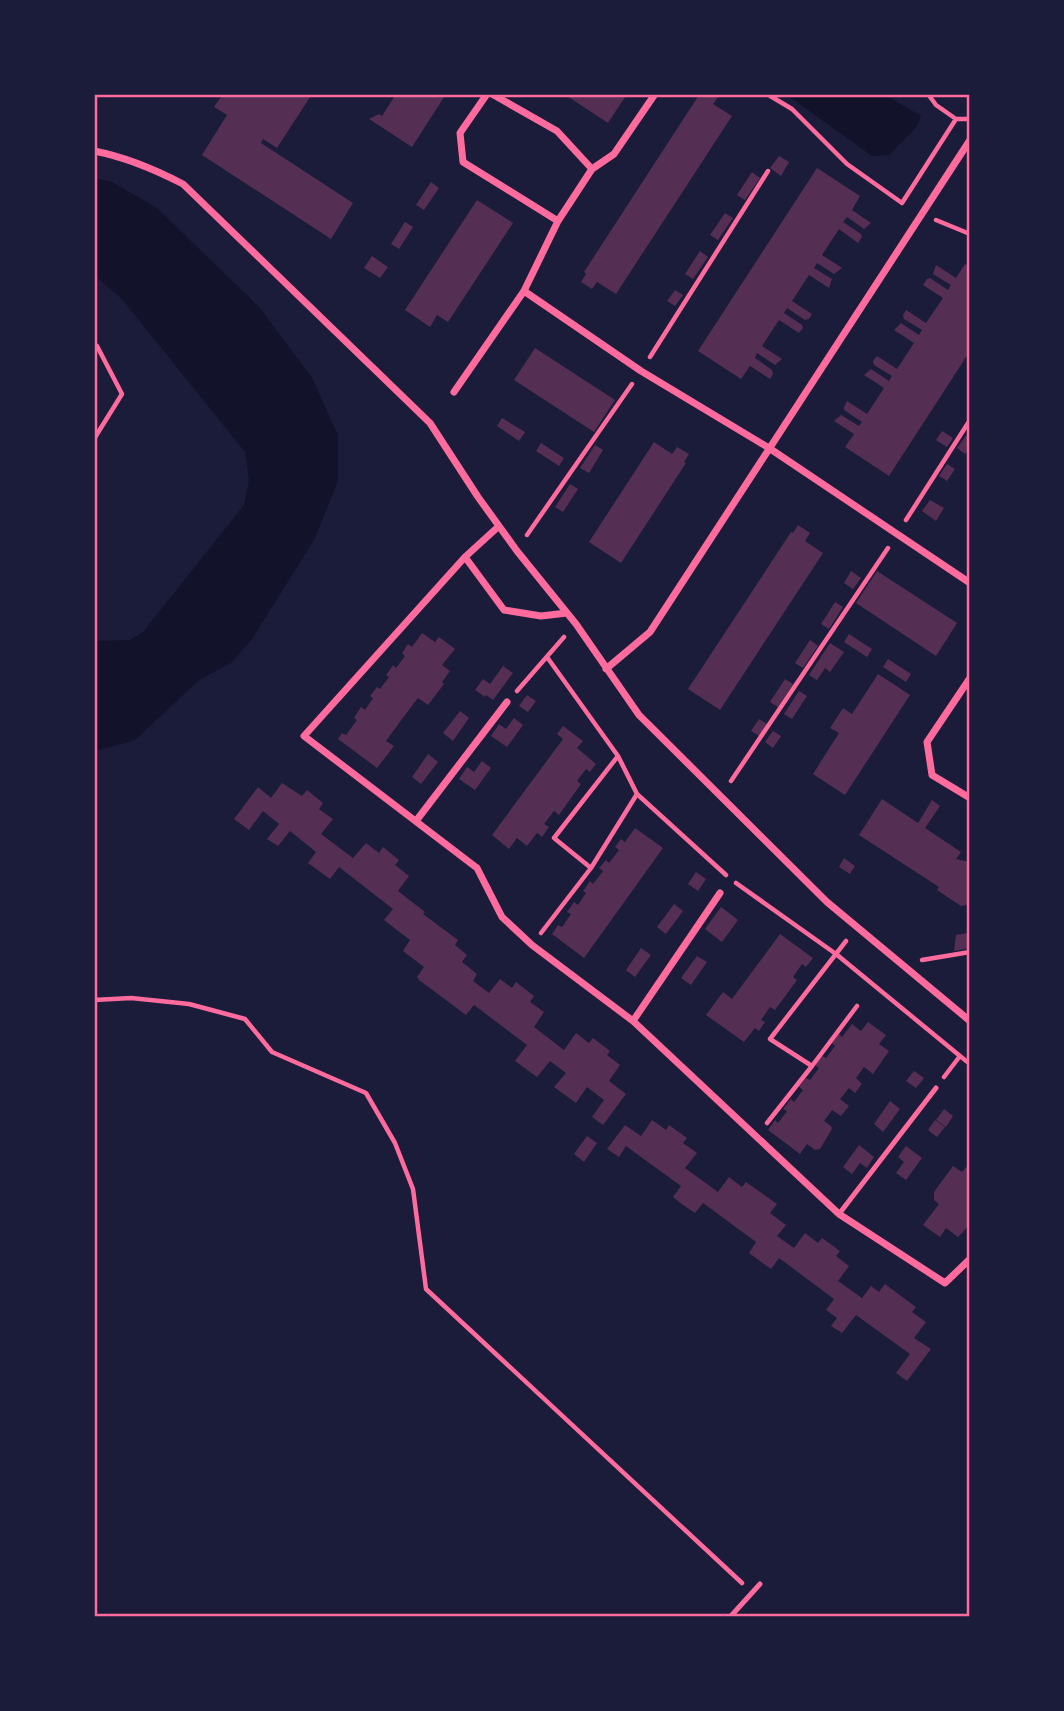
<svg xmlns="http://www.w3.org/2000/svg" width="1064" height="1711" font-family="Commissioner,sans-serif">
	<style>
		.water { fill: #12122b }
		.building { fill: #542f53 }
		.lines { fill: none; stroke-linecap: round; stroke-linejoin: round }
		.path { stroke: #ff6b9d; stroke-width: 4.5 }
		.service { stroke: #ff6b9d; stroke-width: 5 }
		.minor { stroke: #ff6b9d; stroke-width: 7 }
		.neatline { fill: none; stroke: #ff6b9d; stroke-width: 2.5 }
	</style>
	<rect width="100%" height="100%" fill="#1b1b3a"/>
	<!-- water -->
	<path class="water" d="M787,95H885L921,116C917,132 900,141 890,155L872,156Z
		M95,178L112,182L157,208L260,308L312,378L338,435V481L314,540L252,639L231,663L199,680L135,740L99,750H94L95,641L130,640L143,632L244,505L249,480L245,452L122,299L95,276Z"/>
	<!-- building -->
	<path class="building" d="M223,94H312L277,148L263,139L261,143L353,203L331,239L202,155L227,115L214,107Z
		M396,94H446L412,147L369,119L379,114L382,116Z
		M564,94H627L608,123Z
		M703,94L718,97L713,104L732,116L616,294L597,282L592,289L581,282L586,274L584,272L699,95L701,97Z
		M779,156L789,162L781,176L770,168Z
		M817,168L860,196L852,210L871,223L864,229L847,217L843,222L861,234L862,237L858,243L839,229L822,255L842,268L834,274L817,263L814,268L832,279L829,288L809,275L792,301L812,314L809,319L805,320L787,308L784,313L802,325L803,328L799,333L779,320L762,346L782,359L775,365L757,353L755,358L772,370L773,374L770,379L750,366L741,379L698,351Z
		M752,172L760,178L745,200L737,195Z
		M431,182L439,188L424,210L416,205Z
		M477,200L513,223L448,322L437,315L430,327L405,310Z
		M725,213L733,218L718,240L710,235Z
		M405,222L413,227L399,249L391,244Z
		M700,251L708,257L693,279L685,274Z
		M372,256L388,267L380,278L364,268Z
		M965,264L970,267V351L889,476L845,447L854,434L834,421L841,415L859,426L862,422L844,410V407L847,401L867,414L884,388L864,375L871,369L889,381L892,376L874,365L873,361L877,356L897,369L914,343L894,330L901,323L919,335L922,330L904,319L903,315L906,310L926,323L943,298L923,285L927,279L930,278L948,290L951,285L933,274L936,265L956,278Z
		M675,290L683,295L675,306L667,301Z
		M535,348L615,400L594,432L514,380Z
		M502,418L525,432L519,441L497,426Z
		M970,430V447L965,454L957,448Z
		M942,431L953,438L947,447L936,440Z
		M654,442L672,454L677,447L689,454L684,462L686,463L621,563L589,542Z
		M541,443L564,458L559,466L536,451Z
		M595,445L603,450L589,473L580,468Z
		M947,464L955,469L947,481L939,476Z
		M570,484L578,489L563,512L555,507Z
		M930,500L944,508L936,521L922,511Z
		M798,525L810,533L805,541L823,553L720,710L688,689L791,532L793,533Z
		M851,571L861,578L853,589L844,583Z
		M877,571L957,623L936,656L856,603Z
		M835,602L843,607L829,629L821,624Z
		M422,633L435,642L439,637L455,649L442,665L450,671L442,682L444,684L428,705L418,698L402,719L386,741L394,746L377,768L338,739L342,733L346,735L357,720L354,718L361,707L365,710L373,698L370,696L377,687L380,689L389,677L386,675L393,665L396,668L405,656L402,653L408,644L412,647Z
		M849,634L872,649L867,657L844,642Z
		M810,640L818,646L803,668L795,663Z
		M830,643L844,652L830,672L825,668L817,680L809,675Z
		M888,659L911,674L906,682L883,667Z
		M503,666L513,673L493,700L486,695L485,697L475,690L483,679L490,684Z
		M878,674L910,695L845,795L813,774L839,733L830,728L843,708L852,714Z
		M785,679L793,684L778,707L770,702Z
		M799,691L807,696L792,719L784,714Z
		M527,695L536,701L528,712L519,706Z
		M460,711L469,718L453,741L443,733Z
		M514,718L523,725L507,747L491,736L499,724L506,729Z
		M759,719L767,724L759,736L751,731Z
		M563,726L583,741L577,748L596,764L590,772L586,769L577,781L581,784L559,815L554,811L544,824L549,827L542,837L537,833L527,846L517,838L509,849L492,835L563,739L557,734Z
		M773,731L781,736L773,748L765,742Z
		M428,754L438,762L421,784L412,777Z
		M482,761L491,768L475,790L459,779L467,767L474,772Z
		M282,783L302,796L307,790L323,803L319,809L333,819L321,834L353,858L366,843L379,853L383,847L399,860L395,865L409,876L398,891L425,912L423,914L458,940L455,945L467,955L462,962L477,974L473,981L489,993L500,979L512,988L516,982L534,996L530,1002L544,1012L534,1027L564,1050L576,1033L589,1043L593,1038L610,1051L607,1055L620,1065L609,1081L626,1094L603,1125L592,1117L604,1100L587,1087L576,1103L554,1087L566,1073L550,1061L537,1077L515,1061L527,1045L474,1005L466,1015L419,980L417,977L424,967L403,951L410,940L384,920L393,909L339,867L330,879L308,863L316,852L290,831L278,846L267,839L279,824L263,811L249,830L234,819L258,787L271,798Z
		M882,799L918,823L932,800L940,806L925,828L961,852L956,859L970,862V904L961,906L937,890L939,887L859,835Z
		M635,828L663,848L584,958L552,934L558,925L562,927L571,914L567,912L574,902L578,905L586,893L583,891L590,881L593,884L603,871L599,868L606,860L609,863L619,850L615,847L621,839L625,842Z
		M844,858L855,866L850,874L839,867Z
		M696,872L706,879L698,891L688,884Z
		M674,904L683,911L666,934L657,927Z
		M721,907L738,920L722,942L705,929Z
		M967,933L970,948L954,951L956,935Z
		M780,934L813,958L806,967L802,964L793,977L797,980L775,1010L770,1007L761,1020L765,1022L759,1031L755,1028L744,1042L706,1015L723,992L732,999Z
		M641,948L651,955L635,977L626,970Z
		M697,956L707,962L691,985L681,978Z
		M868,1022L886,1035L879,1044L889,1051L873,1074L864,1067L856,1078L862,1084L855,1093L849,1088L840,1099L849,1106L841,1116L832,1110L824,1121L831,1126L832,1129L820,1149L815,1150L807,1144L800,1154L768,1130L775,1120L778,1123L787,1111L783,1109L791,1099L794,1102L803,1090L799,1087L806,1078L810,1080L819,1068L815,1065L822,1056L826,1058L835,1046L832,1043L839,1034L842,1037L852,1024L861,1031Z
		M914,1071L924,1078L916,1088L906,1081Z
		M890,1101L900,1109L883,1132L874,1124Z
		M944,1109L953,1116L946,1127L936,1120Z
		M652,1120L666,1130L669,1125L687,1138L683,1143L697,1153L685,1168L718,1192L729,1177L742,1187L746,1182L777,1204L770,1213L786,1225L777,1236L794,1248L805,1233L818,1243L822,1238L840,1251L836,1256L849,1266L838,1281L862,1298L871,1286L879,1292L885,1284L916,1307L912,1312L926,1322L914,1338L931,1349L907,1381L896,1373L910,1354L856,1315L842,1333L831,1326L837,1318L826,1310L834,1299L779,1258L771,1269L749,1253L756,1242L703,1203L695,1213L683,1205L673,1197L681,1186L626,1146L619,1157L607,1149L625,1125L641,1136Z
		M935,1120L945,1127L937,1137L928,1130Z
		M587,1136L597,1143L584,1162L574,1154Z
		M859,1145L874,1157L867,1168L860,1163L852,1174L843,1167Z
		M906,1146L922,1158L906,1180L896,1173L904,1162L898,1157Z
		M970,1163V1224L958,1237L946,1228L940,1237L923,1225L939,1204L934,1200V1192L953,1166L962,1172Z"/>
	<g class="lines">
		<!-- path -->
		<path class="path" d="M767,94L792,109L847,164L902,203L956,119L936,105L928,94
			M956,119H970
			M936,220L970,234
			M94,345L97,346L122,394L94,439
			M650,357L768,171
			M906,520L970,420
			M527,535L632,384
			M547,657L618,756
			M517,691L564,637
			M731,781L888,548
			M591,868L554,838L618,756L637,794
			M736,883L836,954L960,1056L944,1077
			M541,933L591,868L637,794L726,875
			M846,941L770,1039L812,1066L857,1006
			M922,960L970,952
			M94,1000L131,998L189,1004L245,1019L272,1052L366,1093L395,1143L413,1189L426,1289L742,1583
			M960,1056L970,1064
			M767,1123L812,1066"/>
		<!-- service -->
		<path class="service" d="M839,1214L936,1088
			M731,1616L760,1584"/>
		<!-- minor -->
		<path class="minor" d="M487,94L460,133L463,162L558,221
			M492,94L557,131L592,169
			M94,151C126,157 154,169 183,184L430,423L478,497L517,551L576,624L639,715L827,902L970,1021
			M524,291L641,371L769,448L970,583
			M454,392L524,291L558,221L592,169L614,154L655,94
			M499,526L465,557L504,610L541,616L567,613
			M465,557L304,736L477,868L502,917L532,945L633,1021L839,1214L945,1283L970,1259
			M606,669L650,632L970,140
			M970,678L927,742L932,775L970,798
			M416,821L507,702
			M633,1021L720,893"/>
	</g>
	<!-- border -->
	<rect width="1064" height="1711" fill="none" stroke="#1b1b3a" stroke-width="192"/>
	<rect x="96" y="96" width="872" height="1519" class="neatline"/>
</svg>
